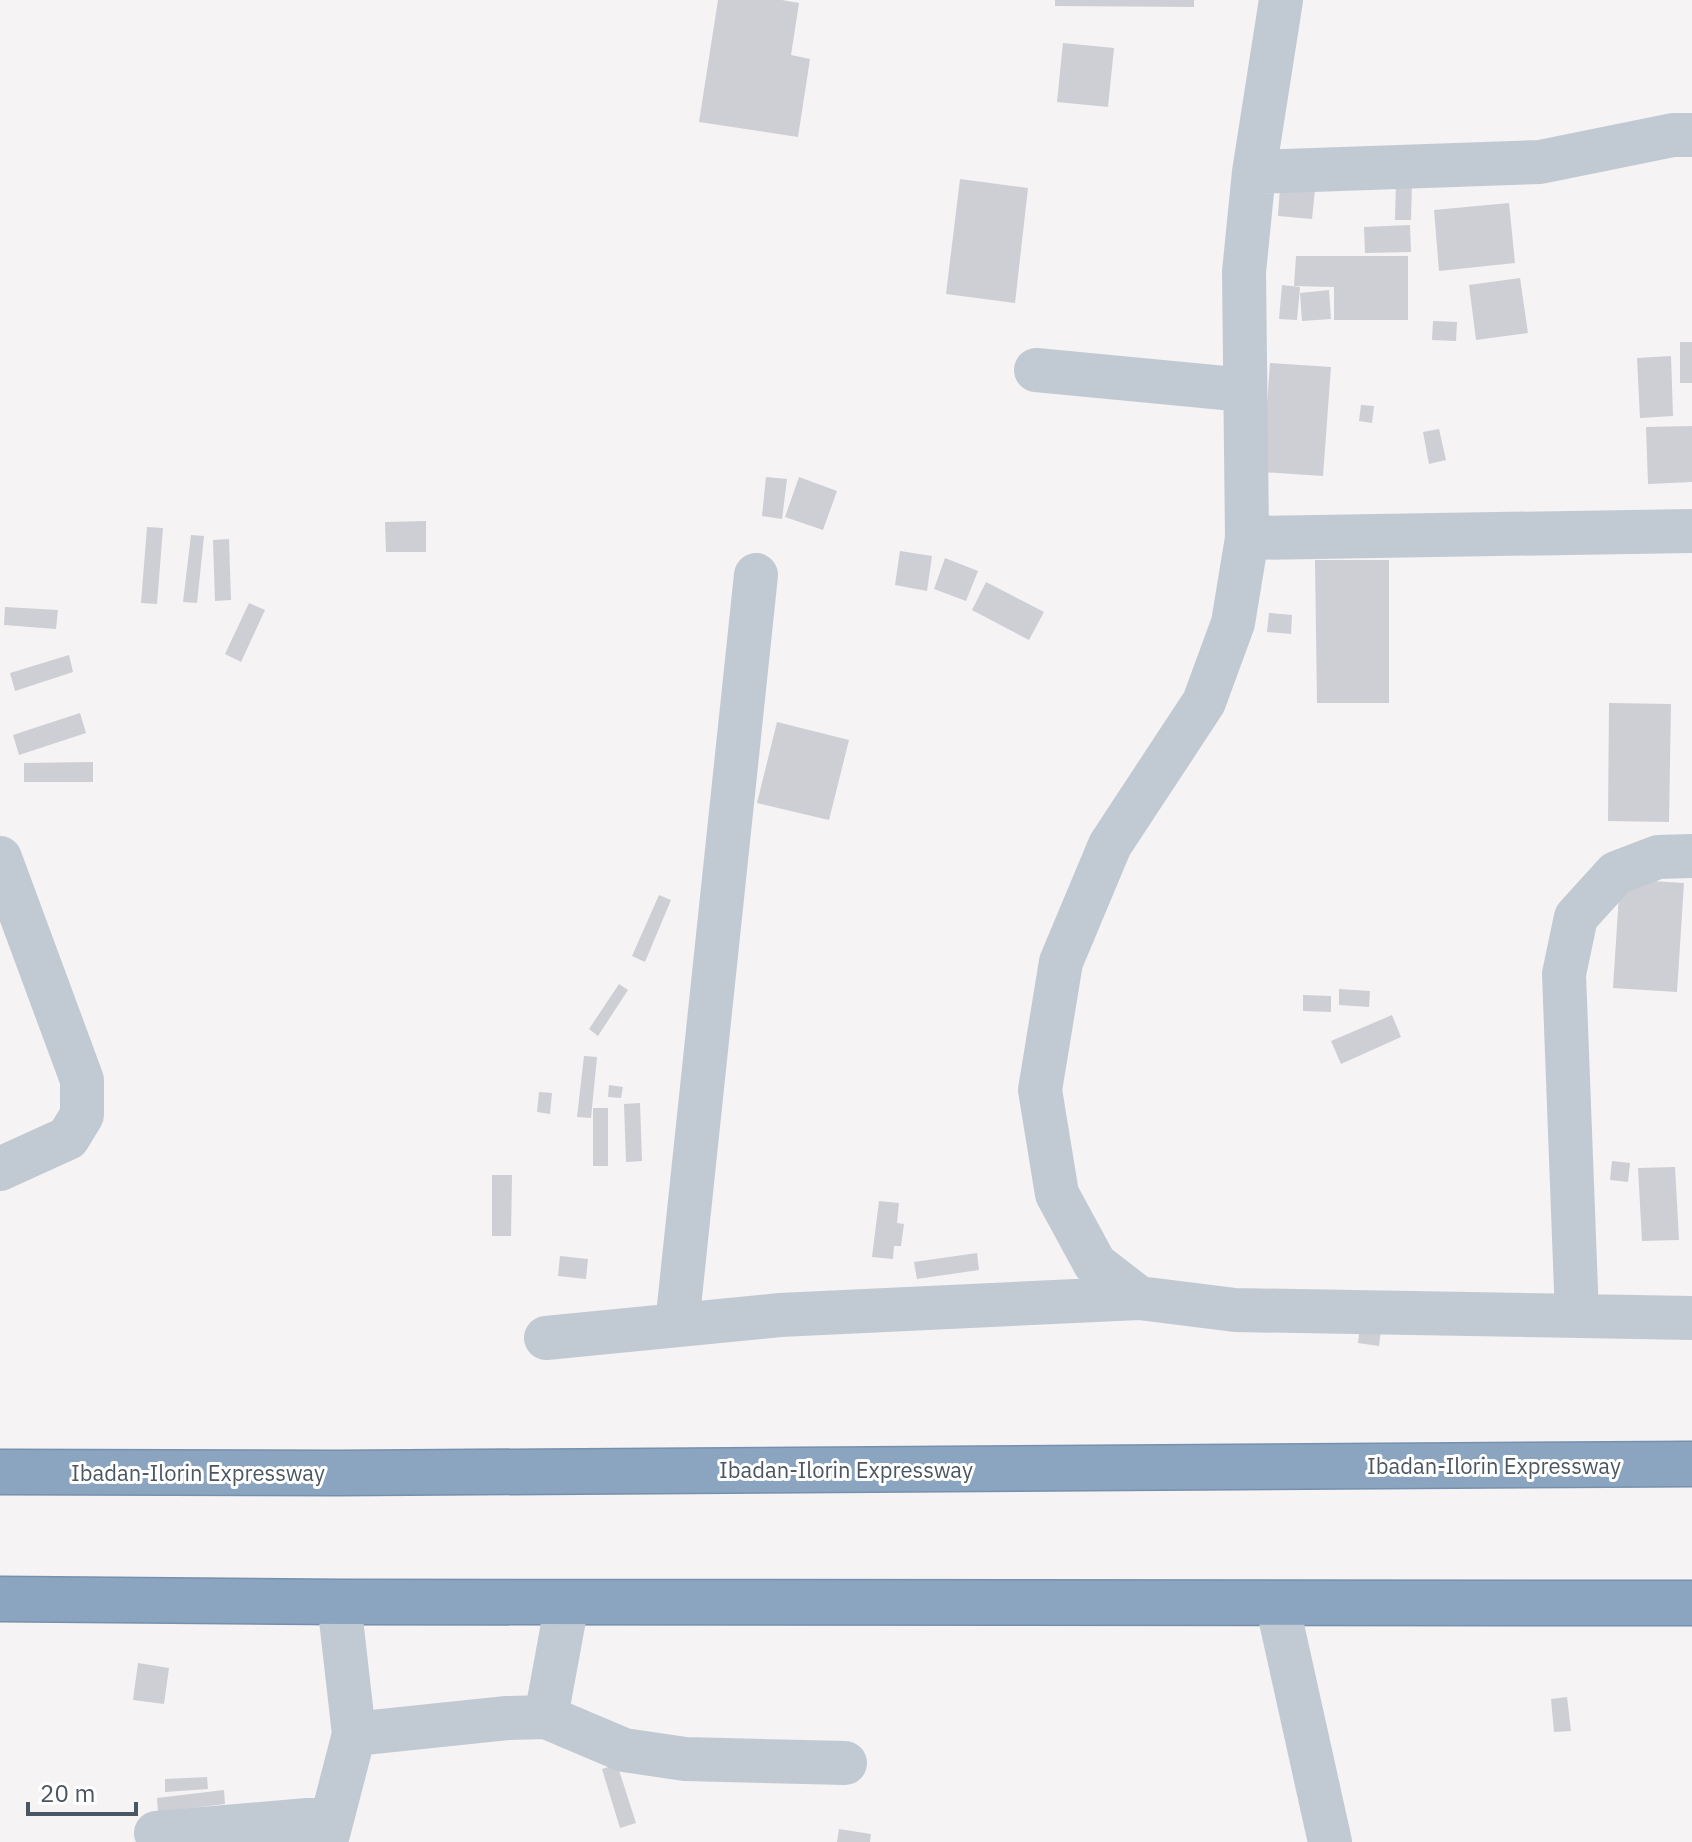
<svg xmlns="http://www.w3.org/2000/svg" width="1692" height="1842" font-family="'IBM Plex Sans',sans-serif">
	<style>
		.building { fill: #cdcfd5 }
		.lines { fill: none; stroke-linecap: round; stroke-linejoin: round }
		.highway-casing { stroke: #7690ad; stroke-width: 47 }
		.minor { stroke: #c1cad2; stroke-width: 44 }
		.highway { stroke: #8ba5c1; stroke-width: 44 }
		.labels { text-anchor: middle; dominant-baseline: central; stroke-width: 6; stroke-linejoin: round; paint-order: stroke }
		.street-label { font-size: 22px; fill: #4a5661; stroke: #fff }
	</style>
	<rect width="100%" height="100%" fill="#f5f3f3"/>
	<!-- building -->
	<path class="building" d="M718,0H782L799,3L791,55L810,59L798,137L699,122Z
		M1055,0H1194V7L1055,6Z
		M1063,43L1114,48L1108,107L1057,102Z
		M960,179L1028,188L1015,303L946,294Z
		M1396,182H1412L1411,220H1395Z
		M1280,187L1315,190L1312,219L1278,216Z
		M1509,203L1515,263L1439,271L1434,210Z
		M1410,225L1411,252L1365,253L1364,227Z
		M1296,256H1408V320H1334V287L1294,286Z
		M1520,278L1528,333L1476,340L1469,285Z
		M1282,285L1300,287L1297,320L1279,319Z
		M1329,290L1331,319L1302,321L1300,293Z
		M1433,321L1457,322L1456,341L1432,340Z
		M1680,342H1692V383H1680Z
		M1671,356L1673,416L1640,418L1637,358Z
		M1270,363L1331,367L1323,476L1262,472Z
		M1361,405L1374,406L1372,423L1359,421Z
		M1692,426V482L1648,484L1646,427Z
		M1439,429L1446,460L1429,464L1423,432Z
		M766,477L787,479L782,519L762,516Z
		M799,477L837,491L823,530L785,517Z
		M426,521V552H386L385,522Z
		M147,527L163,528L157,604L141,603Z
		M191,535L204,536L197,603L183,602Z
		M229,539L231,600L215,601L213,540Z
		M900,551L932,556L927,591L895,585Z
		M945,558L978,571L966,601L934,589Z
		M1315,560H1389V703H1317Z
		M986,582L1044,612L1029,640L972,610Z
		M249,603L265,610L241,662L225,654Z
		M5,607L58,610L56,629L4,625Z
		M1269,613L1292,615L1291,634L1267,632Z
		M69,655L73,672L15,691L10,673Z
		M1609,703L1671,704L1669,822L1608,821Z
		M80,713L86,733L19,755L13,735Z
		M777,722L849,740L829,820L757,803Z
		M93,762V782H24V763Z
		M1620,879L1684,883L1677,992L1613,988Z
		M659,895L671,900L645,962L632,956Z
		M619,984L628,990L598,1036L589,1029Z
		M1339,989L1370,991L1369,1007L1339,1005Z
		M1303,995L1331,996V1012L1303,1011Z
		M1392,1015L1401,1037L1341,1064L1331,1041Z
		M584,1056L597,1057L591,1118L577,1117Z
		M609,1085L623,1087L621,1098L608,1097Z
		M539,1092L552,1093L550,1114L537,1112Z
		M640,1103L642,1161L626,1162L624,1104Z
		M593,1108H608V1166H593Z
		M1612,1161L1630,1163L1628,1182L1610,1180Z
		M1675,1167L1679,1240L1642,1241L1638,1168Z
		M492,1175H512L511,1236H492Z
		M879,1201L899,1203L897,1223L904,1224L901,1246H894L893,1259L872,1257Z
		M977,1253L979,1270L917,1279L914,1262Z
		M560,1256L588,1259L586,1279L558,1276Z
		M1360,1327L1381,1330L1379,1346L1358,1343Z
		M138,1663L169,1668L164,1704L133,1700Z
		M1567,1697L1571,1731L1554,1732L1551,1699Z
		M617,1764L636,1823L620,1828L602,1769Z
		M207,1777L208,1789L165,1792V1779Z
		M224,1790L225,1804L158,1812L157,1798Z
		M839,1829L871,1834L870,1842H837Z"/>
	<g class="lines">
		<defs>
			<path id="highway" d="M0,1472L339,1473L1692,1464
				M0,1599L339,1602L1692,1603"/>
		</defs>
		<!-- highway casing -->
		<use href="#highway" class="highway-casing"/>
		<!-- minor -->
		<path class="minor" d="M1254,172L1540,162L1673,135H1692
			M1036,370L1245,390
			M1247,538L1692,531
			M0,858L82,1080V1115L68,1138L0,1169
			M1139,1298L1095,1264L1057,1194L1040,1090L1061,962L1110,845L1204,702L1233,623L1247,538L1244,272L1254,172L1281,0
			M1577,1316L1564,974L1576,917L1616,873L1658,857L1692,856
			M677,1325L756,575
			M546,1338L780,1315L1139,1298L1235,1310L1692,1318
			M1277,1603L1330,1842
			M546,1717L624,1750L685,1759L845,1763
			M354,1734L507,1718L546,1717L567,1603
			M156,1833L331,1818
			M326,1842L354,1734L339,1602"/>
		<!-- highway -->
		<use href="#highway" class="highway"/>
	</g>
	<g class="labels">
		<!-- street labels -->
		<g class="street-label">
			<text x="1494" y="1465">Ibadan-Ilorin Expressway</text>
			<text x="846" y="1469">Ibadan-Ilorin Expressway</text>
			<text x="198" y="1472">Ibadan-Ilorin Expressway</text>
		</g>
	</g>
	<!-- scale -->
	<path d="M28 1802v12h108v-12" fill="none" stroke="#4a5661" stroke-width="4"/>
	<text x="40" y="1802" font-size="24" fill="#4a5661" stroke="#ffffff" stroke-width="6" paint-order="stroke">20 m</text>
</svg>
